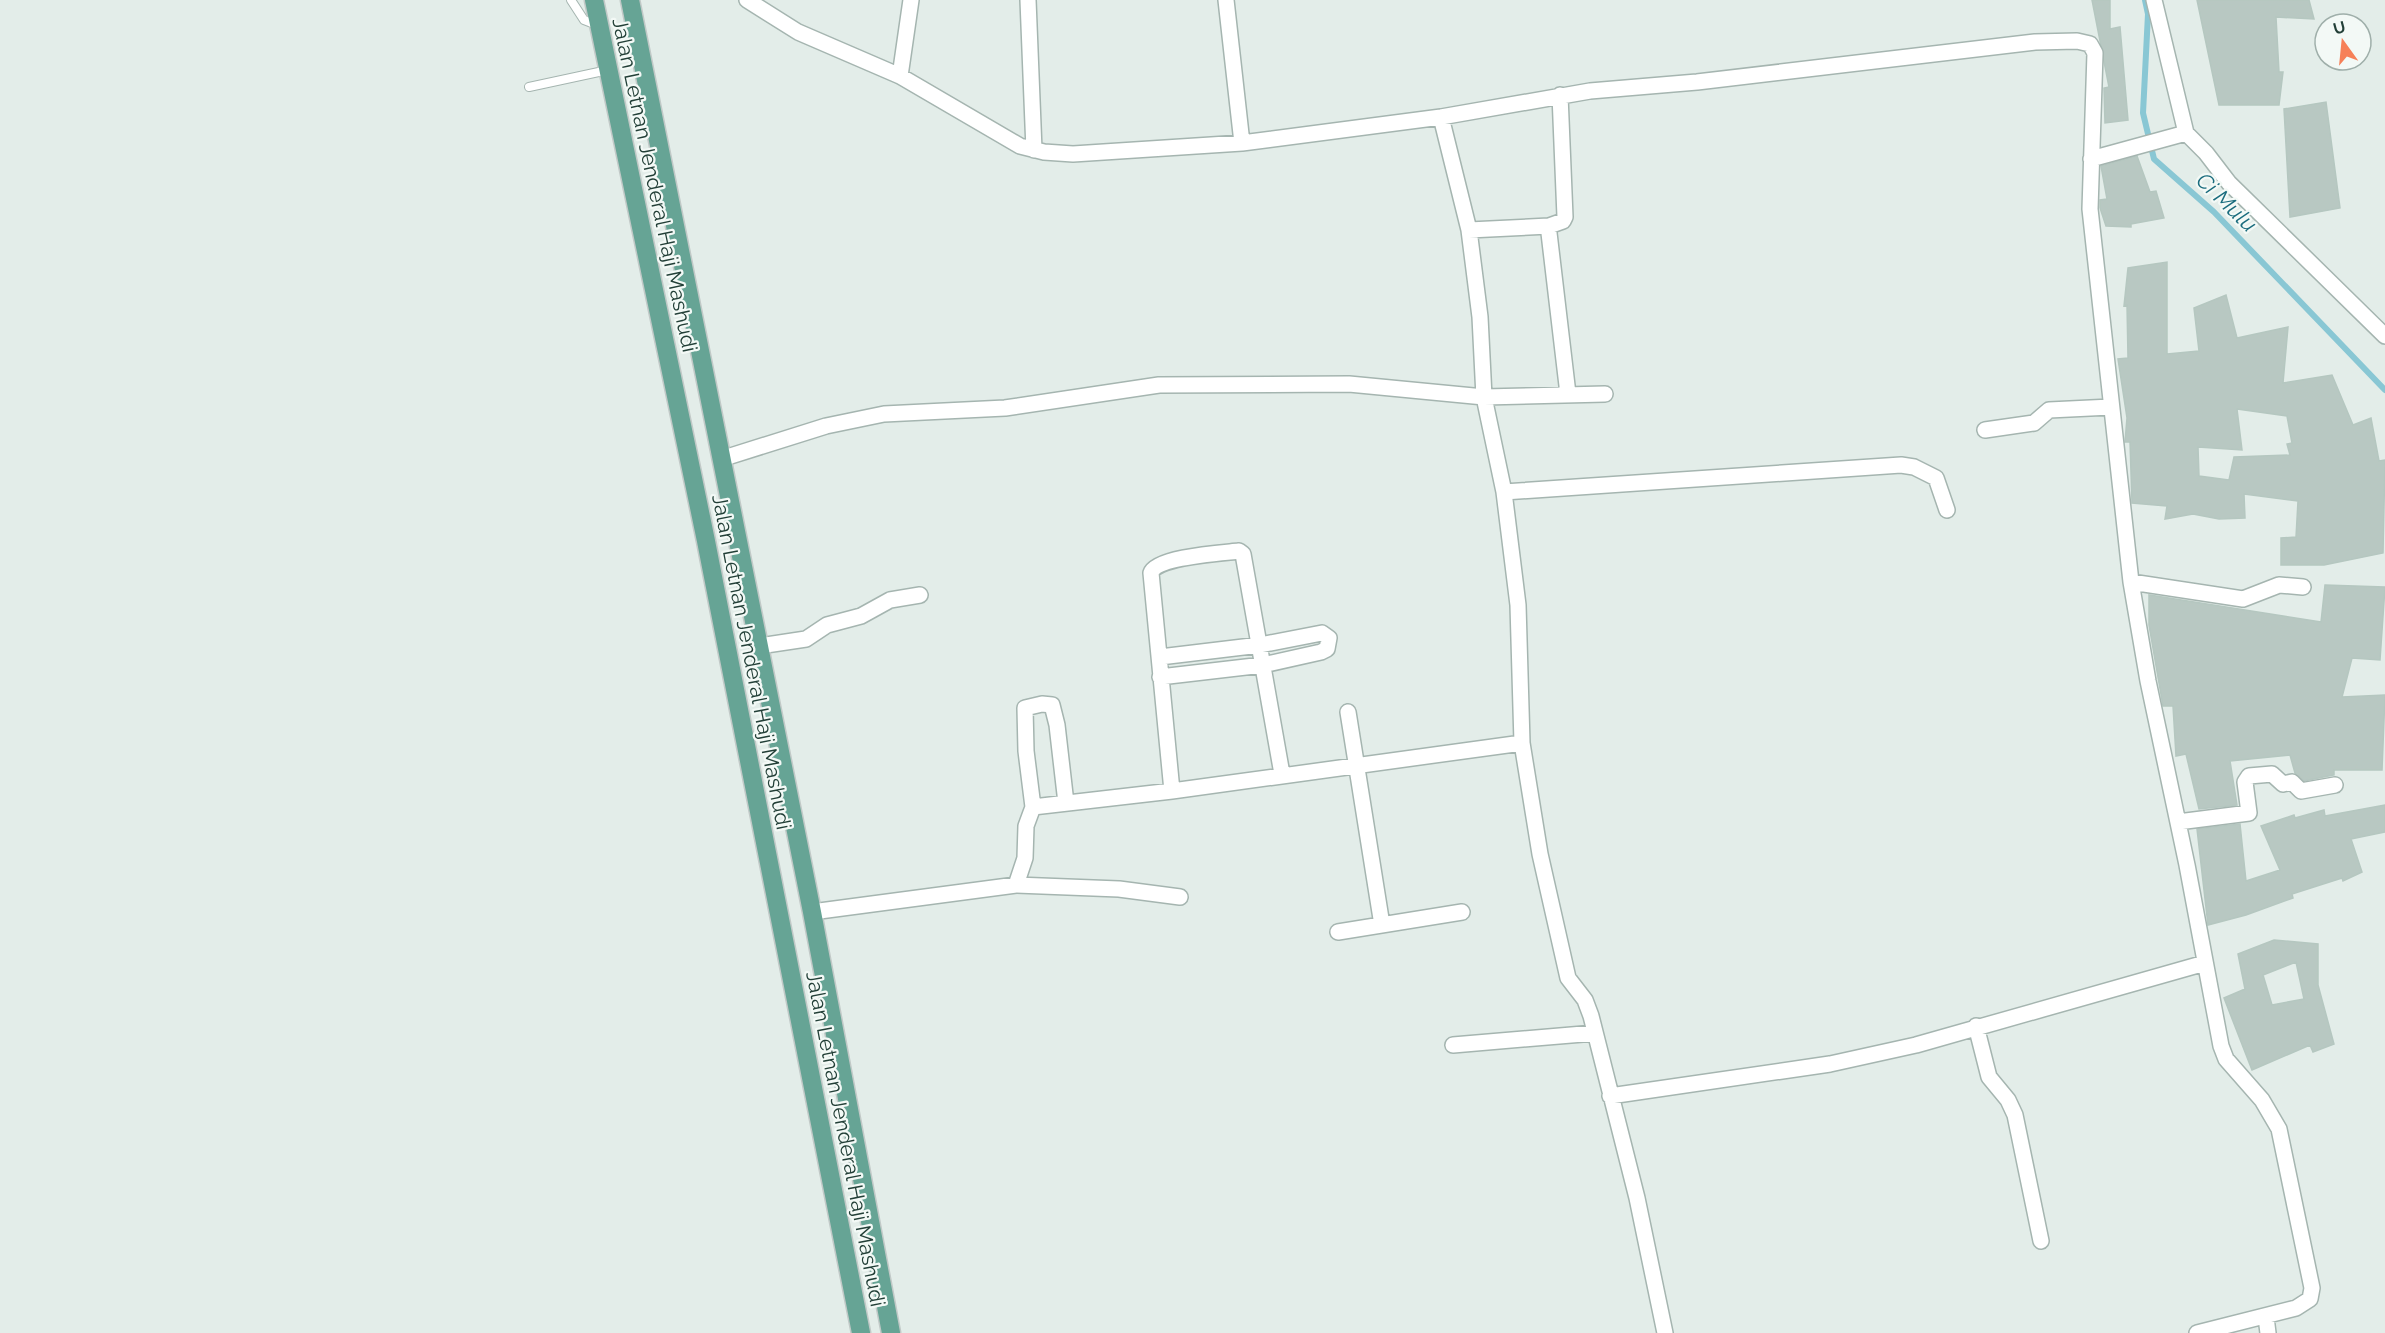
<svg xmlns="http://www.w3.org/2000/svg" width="2385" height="1333" font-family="Raleway,sans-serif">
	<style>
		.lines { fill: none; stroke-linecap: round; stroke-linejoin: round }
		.stream { stroke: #89c7d4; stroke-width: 6 }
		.building { fill: #b8c8c2; stroke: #b5c7c0; stroke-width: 1.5; fill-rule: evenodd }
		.lane-casing { stroke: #a5b5b0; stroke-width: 10 }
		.street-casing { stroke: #a5b5b0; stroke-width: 18 }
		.primary-casing { stroke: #c1c9c7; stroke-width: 21 }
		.lane { stroke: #fff; stroke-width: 8 }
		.street { stroke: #fff; stroke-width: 15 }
		.primary { stroke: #66a495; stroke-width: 18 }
		.labels { text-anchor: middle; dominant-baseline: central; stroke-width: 4.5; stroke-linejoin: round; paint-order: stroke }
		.street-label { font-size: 21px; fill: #223f37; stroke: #f3f9f6 }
		.water-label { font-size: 22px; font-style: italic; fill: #1a6c7d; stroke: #f3f9f6 }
	</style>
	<rect width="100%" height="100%" fill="#e3ede9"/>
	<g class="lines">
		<!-- stream -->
		<path class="stream" d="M2145,0L2148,14L2143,113L2154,159L2214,212L2385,390"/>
	</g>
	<!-- building -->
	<path class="building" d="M2092,0H2110V29L2120,27L2128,120L2105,123L2104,88L2109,87Z
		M2197,0H2309L2314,19L2276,17L2279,72H2283L2279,105H2219Z
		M2326,102L2340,208L2290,217L2284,109Z
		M2137,156L2150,192L2156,191L2164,218L2131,224V227L2106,226L2100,208V200L2107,199L2101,166Z
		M2167,262V354L2199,351L2194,308L2226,295L2237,338L2288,327L2283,383L2332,375L2353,425L2371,418L2379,461L2385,460L2383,553L2324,565H2281V538L2296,537L2298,501L2244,494L2245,518L2219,519L2193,514L2165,519L2167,506L2132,503L2130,442H2125L2127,418L2118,359L2128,358L2127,305L2124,306L2128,268ZM2237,409L2287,416L2292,443L2287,444L2290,455L2234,457L2229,480L2199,476L2198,447L2242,450Z
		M2325,585L2385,587L2380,660L2352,658L2342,697L2385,695L2382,770H2334V775L2304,781L2295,773L2290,755L2230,761L2237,805L2199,809L2186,754L2176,756L2173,706H2163L2149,625V595L2321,622Z
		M2385,805V832L2351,839L2362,872L2343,881L2342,878L2292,894L2293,898L2246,915L2208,925L2197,829L2240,824L2246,881L2280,870L2261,826L2294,815L2295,818L2324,810L2325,816Z
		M2274,940L2318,944V985L2334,1044L2313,1052L2310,1045L2252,1070L2224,998L2245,989L2238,954ZM2296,962L2304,999L2272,1005L2263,975Z"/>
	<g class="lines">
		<defs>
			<path id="lane" d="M571,0L584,20L597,25
				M529,87L608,70"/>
			<path id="street" d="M747,0L798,32L900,76L1020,146L1044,152L1073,154L1242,143L1441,117L1590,91L1697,82L2035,42L2077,41L2090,44L2095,53L2090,209L2131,582L2148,681L2187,865L2221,1046L2226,1059L2262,1100L2279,1129L2312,1288L2310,1299L2296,1308L2197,1333
				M1028,0L1034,150
				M1226,0L1242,143
				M2154,0L2186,133L2206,153L2229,183L2385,336
				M900,76L911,0
				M1560,95L1565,217L1563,221L1549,226V233L1568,394
				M1441,117L1469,230L1480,317L1484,397L1504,492L1518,605L1522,743L1540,854L1568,978L1585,1000L1591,1016L1637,1198L1665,1333
				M2091,159L2186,133
				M1469,230L1549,226
				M1985,430L2034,423L2049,410L2111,407
				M721,459L826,426L884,414L1005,408L1159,385L1349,384L1484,397L1605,394
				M1504,492L1901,465L1914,467L1936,478L1947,510
				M2131,582L2243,599L2279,585L2303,587
				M759,646L806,639L827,625L861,616L890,600L920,595
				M1160,657L1260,645L1322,633L1329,638L1327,649L1321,652L1263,665L1160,677
				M1348,712L1382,925
				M1172,791L1151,573C1156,557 1222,553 1239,551L1243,554L1282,774
				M1033,807L1172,791L1522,743
				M2178,822L2249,813L2245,782L2249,776L2272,774L2283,784L2292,782L2301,791L2335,785
				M1016,885L1119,889L1180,897
				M812,912L1016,885L1025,858L1026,826L1033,807L1026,751L1025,708L1042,704L1052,705L1057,725L1066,803
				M1338,932L1462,912
				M1976,1026L1989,1077L2008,1100L2015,1115L2041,1241
				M1453,1045L1595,1033
				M1610,1096L1830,1064L1916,1045L2205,963
				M2266,1317L2268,1333"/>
			<path id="primary" d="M594,0L706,541L861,1333
				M630,0L812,912L891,1333"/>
		</defs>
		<!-- lane casing -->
		<use href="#lane" class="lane-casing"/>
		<!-- street casing -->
		<use href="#street" class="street-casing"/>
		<!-- primary casing -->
		<use href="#primary" class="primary-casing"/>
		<!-- lane -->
		<use href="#lane" class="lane"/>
		<!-- street -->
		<use href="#street" class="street"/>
		<!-- primary -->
		<use href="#primary" class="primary"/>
	</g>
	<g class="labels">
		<!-- street labels -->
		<g class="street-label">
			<text transform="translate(655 185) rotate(78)">Jalan Letnan Jenderal Haji Mashudi</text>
			<text transform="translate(752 662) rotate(79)">Jalan Letnan Jenderal Haji Mashudi</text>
			<text transform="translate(846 1139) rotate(79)">Jalan Letnan Jenderal Haji Mashudi</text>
		</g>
		<!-- water labels -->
		<g class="water-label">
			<text transform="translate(2227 202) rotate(44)">Ci Mulu</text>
		</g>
	</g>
	<!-- north arrow -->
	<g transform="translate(2343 42) rotate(345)"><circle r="28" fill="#f3f9f6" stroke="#9fafaa" stroke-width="1.5"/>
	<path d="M0-4.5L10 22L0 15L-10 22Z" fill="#f68058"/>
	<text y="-9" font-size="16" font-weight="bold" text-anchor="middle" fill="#223f37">U</text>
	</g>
</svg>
